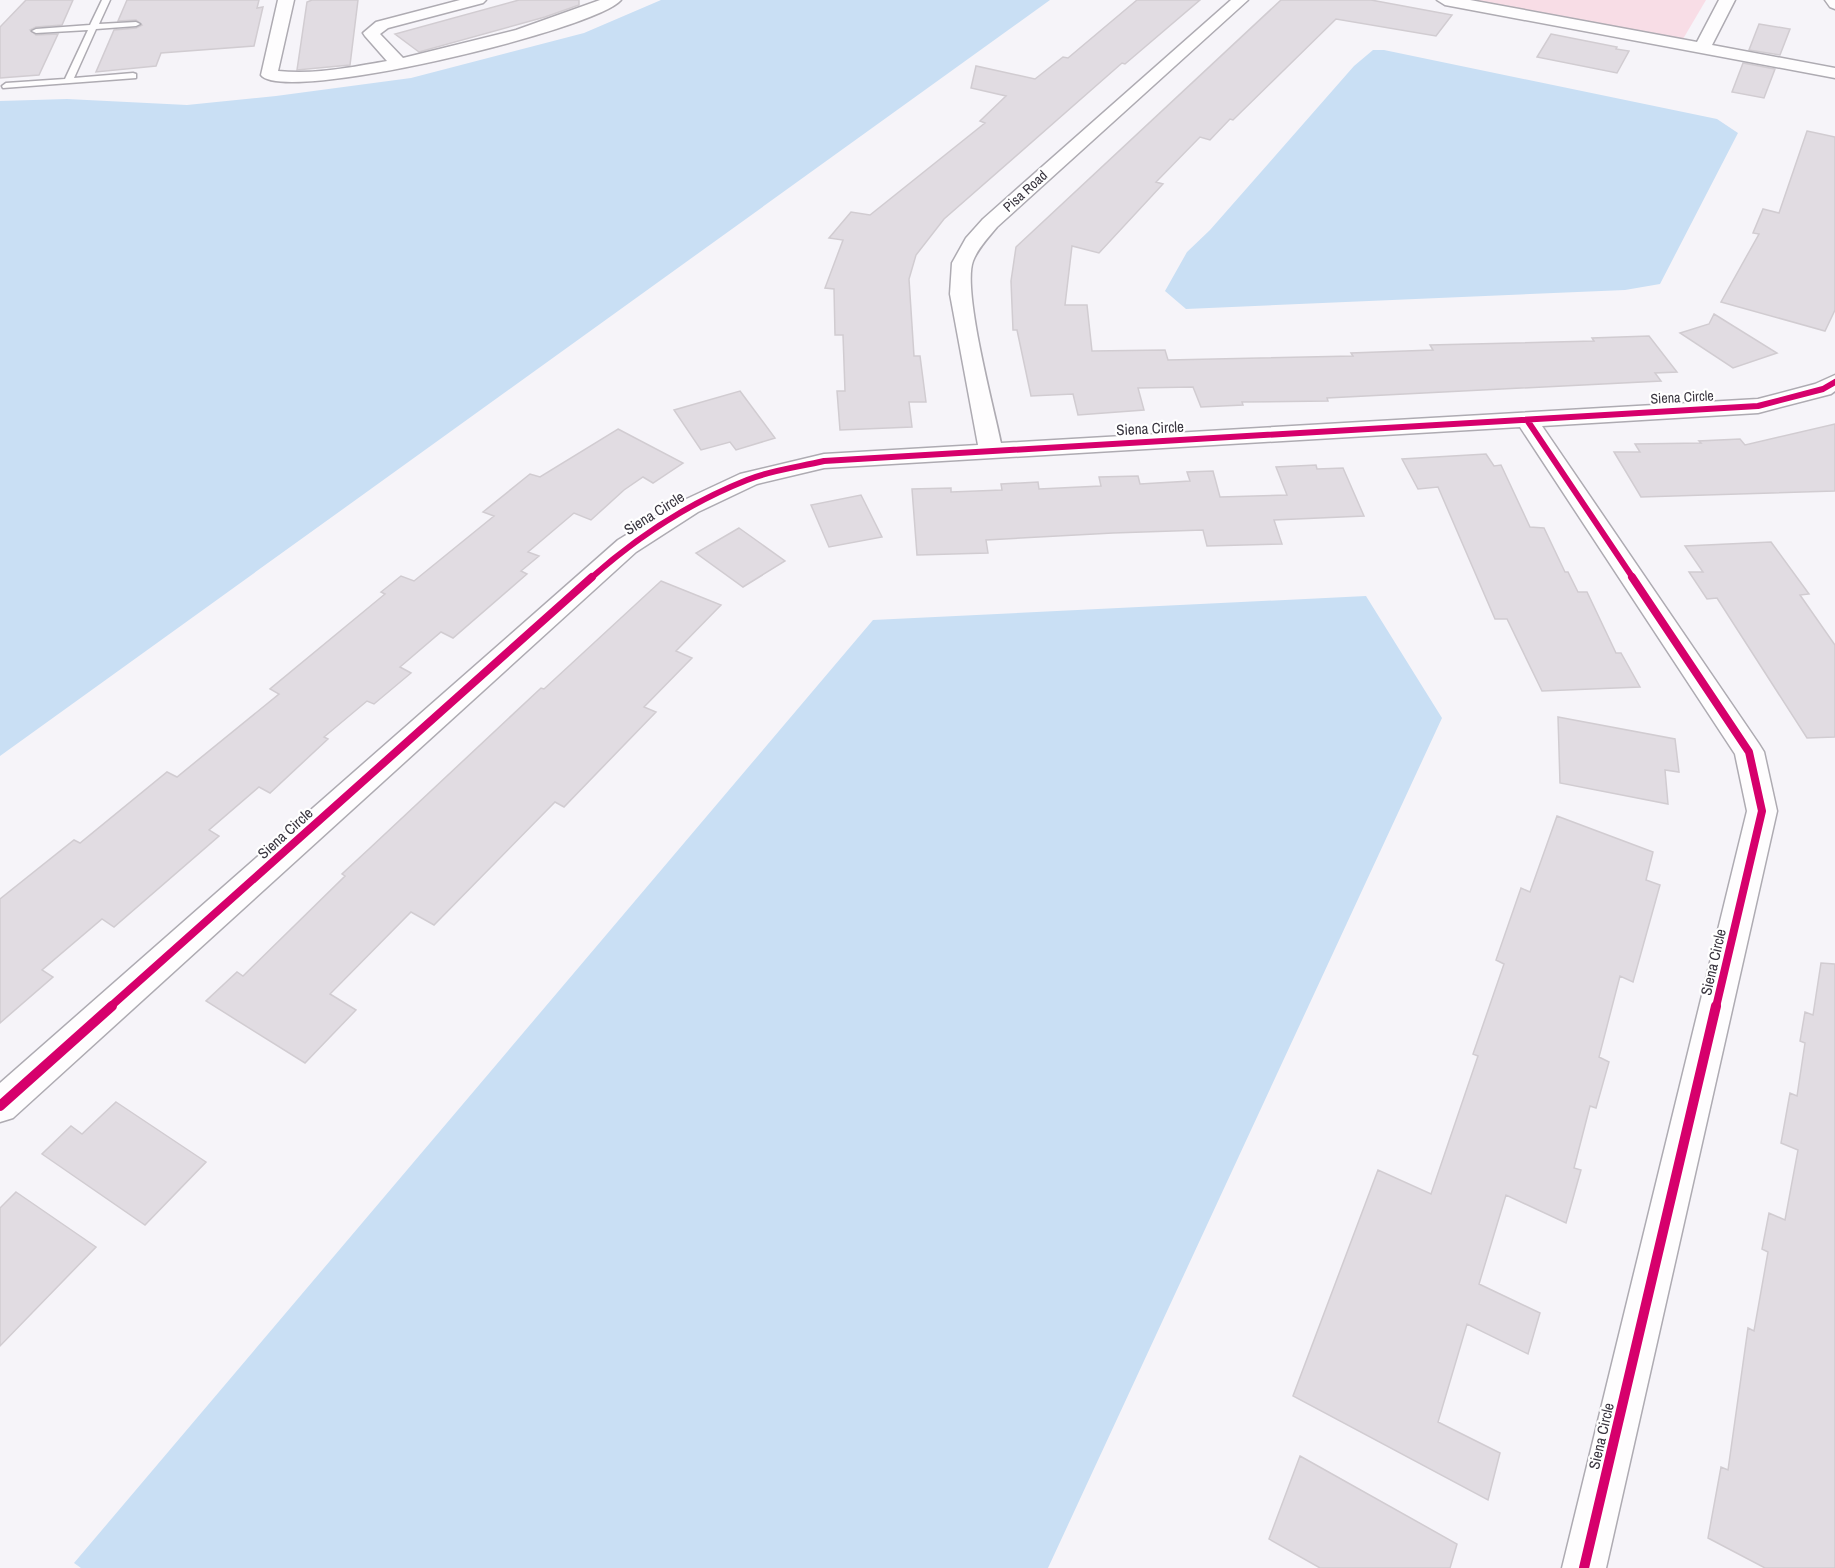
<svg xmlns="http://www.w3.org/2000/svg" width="1835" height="1568" font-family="'Archivo Narrow',sans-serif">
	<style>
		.green { fill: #f8dde6 }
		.water { fill: #c9dff4 }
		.building { fill: #e1dce2; stroke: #d1ccd1; stroke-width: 1.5 }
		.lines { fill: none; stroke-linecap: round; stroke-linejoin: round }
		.service-casing { stroke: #aeabb2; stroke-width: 3 }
		.minor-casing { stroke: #aeabb2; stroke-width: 3 }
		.service { fill: #fefdfe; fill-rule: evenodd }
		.minor { fill: #fefdfe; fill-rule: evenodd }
		.cycleway-far2-casing { stroke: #fff; stroke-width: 9 }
		.cycleway-far1-casing { stroke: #fff; stroke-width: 11 }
		.cycleway-casing { stroke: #fff; stroke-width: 14 }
		.cycleway-far2 { stroke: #d6006c; stroke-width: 6 }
		.cycleway-far1 { stroke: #d6006c; stroke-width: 8 }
		.cycleway { stroke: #d6006c; stroke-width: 10 }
		.labels { text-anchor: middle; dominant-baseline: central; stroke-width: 4.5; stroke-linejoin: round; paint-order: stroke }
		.far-street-label { font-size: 14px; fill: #39353f; stroke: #fff }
		.street-label { font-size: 15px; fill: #39353f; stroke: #fff }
	</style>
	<rect width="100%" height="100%" fill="#f6f4f9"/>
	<!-- green -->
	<path class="green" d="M1474,0H1706L1683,39Z"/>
	<!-- water -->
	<path class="water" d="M661,0H1050L0,756V101L67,99L187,105L276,96L411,78L584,33Z
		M1373,50H1384L1717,119L1738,133L1660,284L1625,290L1186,309L1165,291L1187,252L1210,230L1354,66Z
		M1366,596L1442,718L1048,1568H81L74,1563L873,620Z"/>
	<!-- building -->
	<path class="building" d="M26,0H73L62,25L36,27L30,30L36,35L58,34L39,75L0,78V27Z
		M127,0H259L257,8L263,7L254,46L161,53L156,66L96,72L114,30L136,28L142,25L136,20L118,21Z
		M312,0H358L350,65L297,70L307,2Z
		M519,0H579V5L545,17L419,52L395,34Z
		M1137,0H1200L1125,64L1122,63L944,219L916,255L909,279L914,356H920L926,402H909L912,427L840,430L837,391H845L843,335H835L834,289L825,288L843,240L829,238L851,212L870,215L985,123L980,121L1006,96L971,88L976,66L1035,79L1063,57L1068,58Z
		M1281,0H1371L1452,15L1436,36L1336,19L1233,120L1230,119L1210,140L1200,137L1156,182L1163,184L1099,253L1072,246L1065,305H1087L1092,351L1165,350L1168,360L1353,356L1351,353L1433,350L1430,345L1594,341L1592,338L1649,336L1677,372L1655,373L1661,381L1327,398L1328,401L1242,402L1243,405L1201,407L1193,387L1138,388L1144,410L1078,415L1073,394L1031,396L1017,330H1013L1011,281L1016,247Z
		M1759,24L1790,29L1780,55L1749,50Z
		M1551,34L1617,47L1616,49L1629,51L1617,73L1537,57Z
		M1743,63L1775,69L1764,98L1732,92Z
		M1807,131L1835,137V310L1825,331L1721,302L1759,234L1753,233L1763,209L1779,213Z
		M1714,314L1777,353L1733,368L1680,333L1709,324Z
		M740,391L775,438L736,450L730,442L701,450L674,410Z
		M1835,424V491L1641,497L1614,452H1640L1635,444L1701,443L1699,441L1740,439L1745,445Z
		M618,429L683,463L653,483L643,477L624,490L591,520L574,513L528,552L539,556L521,571L527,574L453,638L441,632L400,667L411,673L374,704L367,701L324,737L328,739L270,793L259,787L209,830L219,836L114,927L102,919L42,970L53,977L0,1023V899L74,840L80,843L167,772L177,777L279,694L270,689L385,594L381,592L401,576L414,581L494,516L483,512L530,474L540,477Z
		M1486,454L1494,466L1501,465L1530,527L1544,528L1565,572H1568L1578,592H1587L1616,653H1621L1640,687L1542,691L1507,619H1495L1438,487L1418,489L1402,459Z
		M1316,465L1317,469L1343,468L1364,516L1274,520L1282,544L1207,546L1203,530L1113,533L986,540L988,553L917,555L912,489L951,488V492L1002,490L1001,484L1038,482L1039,489L1101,486L1099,477L1138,476L1140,484L1190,481L1187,472L1213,471L1220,497L1287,495L1276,467Z
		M861,495L882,537L829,547L811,505Z
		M739,528L785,561L743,587L696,553Z
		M1771,542L1809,594L1800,595L1835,645V737L1807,738L1717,598L1707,599L1689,572H1703L1685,546Z
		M661,581L721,605L676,651L692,658L644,707L656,712L564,807L555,802L434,925L411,912L330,994L356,1010L305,1063L206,1001L237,972L243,976L345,876L342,874L370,848L541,688L544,689Z
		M1558,717L1675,739L1679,772L1665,770L1668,804L1560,783Z
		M1557,816L1653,852L1646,880L1660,885L1633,982L1620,976L1599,1057L1609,1062L1596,1108L1590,1106L1574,1168L1581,1170L1566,1223L1506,1195L1479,1284L1540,1313L1528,1354L1467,1324L1438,1422L1500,1453L1488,1500L1293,1396L1378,1170L1431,1194L1478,1056L1473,1054L1504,964L1496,960L1521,888L1530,892Z
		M1821,963L1835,964V1568H1765L1708,1538L1721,1467L1728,1470L1748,1328L1754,1331L1768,1252L1762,1249L1769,1213L1785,1220L1798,1150L1781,1143L1790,1093L1797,1096L1805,1043L1800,1041L1805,1012L1813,1015Z
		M116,1102L206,1162L145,1225L42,1154L71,1126L82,1134Z
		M16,1192L96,1247L0,1346V1208Z
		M1300,1456L1457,1544L1450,1568H1320L1269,1539Z"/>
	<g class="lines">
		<defs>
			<path id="service" d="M102,0H110L99,24L136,22L140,24L136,26L96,29L74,78L133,73L136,74V78L3,88L2,86L6,83L65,79L88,30L36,33L32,31L36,29L90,25Z"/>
			<path id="minor" d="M278,0H294L278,71C315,75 352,67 387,61L365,36L363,33L376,22L460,0H486L483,3L388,28L380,34L403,58L516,30L600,0H621C596,30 283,105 261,75Z
				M1231,0H1248L997,227C988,238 978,248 973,261C962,290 994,408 1001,443L1758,399L1815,384L1835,375V391L1831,394L1758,413L1542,426L1759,744L1764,752L1777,811L1606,1568H1562L1747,811L1735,754L1520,427L824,468L757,484L698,512L636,552L13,1118L0,1122V1083L618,540L680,502L740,474L824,454L978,445L950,294L952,263L966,238L983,219Z
				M1437,0H1470L1697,42L1719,0H1735L1712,45L1835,68V78L1445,5Z
				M1825,0H1835V9L1830,7Z"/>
		</defs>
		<!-- service casing -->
		<use href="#service" class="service-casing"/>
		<!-- minor casing -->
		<use href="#minor" class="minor-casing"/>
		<!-- service -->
		<use href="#service" class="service"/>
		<!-- minor -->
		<use href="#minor" class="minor"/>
		<defs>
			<path id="cycleway-far2" d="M1527,420L1633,578
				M591,578C637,537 689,503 747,480C771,470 799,467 824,461L1758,406L1823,389L1835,382"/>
			<path id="cycleway-far1" d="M1632,577L1749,752L1762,811L1716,1007
				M110,1007L592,577"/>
			<path id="cycleway" d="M0,1106L112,1006
				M1584,1568L1716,1006"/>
		</defs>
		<!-- cycleway-far2 casing -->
		<use href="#cycleway-far2" class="cycleway-far2-casing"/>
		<!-- cycleway-far1 casing -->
		<use href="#cycleway-far1" class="cycleway-far1-casing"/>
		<!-- cycleway casing -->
		<use href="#cycleway" class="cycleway-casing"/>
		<!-- cycleway-far2 -->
		<use href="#cycleway-far2" class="cycleway-far2"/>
		<!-- cycleway-far1 -->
		<use href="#cycleway-far1" class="cycleway-far1"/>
		<!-- cycleway -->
		<use href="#cycleway" class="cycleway"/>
	</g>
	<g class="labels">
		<!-- far-street labels -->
		<g class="far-street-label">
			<text transform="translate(1025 191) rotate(-42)">Pisa Road</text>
			<text transform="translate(1682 397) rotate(-3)">Siena Circle</text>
		</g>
		<!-- street labels -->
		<g class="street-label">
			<text transform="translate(1150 428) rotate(-3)">Siena Circle</text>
			<text transform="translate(654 513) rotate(-32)">Siena Circle</text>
			<text transform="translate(285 833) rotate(-42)">Siena Circle</text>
			<text transform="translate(1713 962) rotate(-77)">Siena Circle</text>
			<text transform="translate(1601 1436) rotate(-77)">Siena Circle</text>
		</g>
	</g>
</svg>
